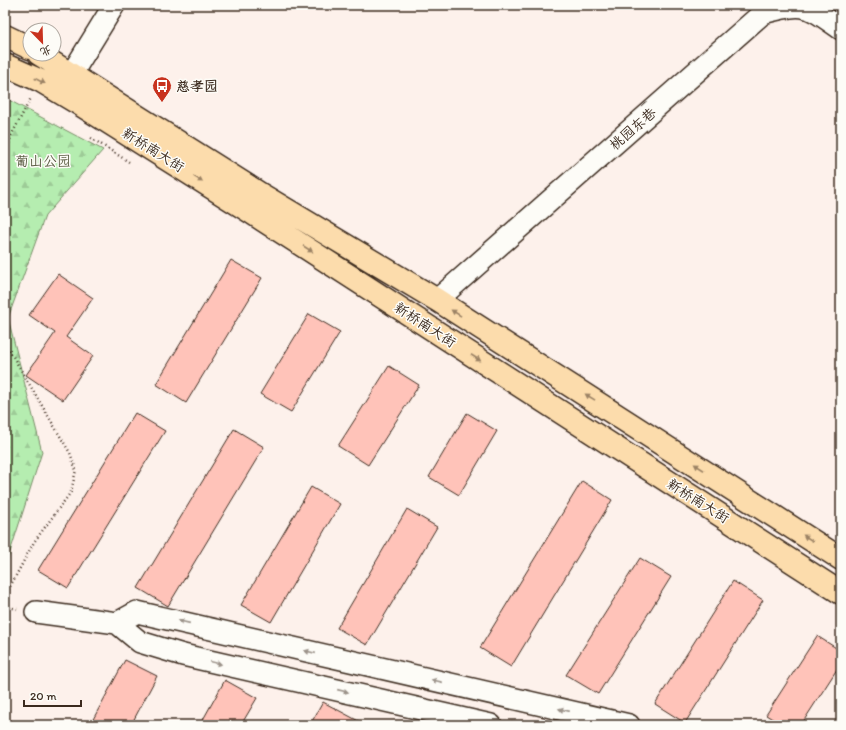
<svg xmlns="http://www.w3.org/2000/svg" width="846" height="730" font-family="Itim,'LXGW WenKai TC',sans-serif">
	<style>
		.forest { fill: url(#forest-firs); stroke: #788c67 }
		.building { fill: #ffc3b9; stroke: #3b2a1e }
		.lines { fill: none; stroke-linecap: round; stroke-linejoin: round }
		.minor-casing { stroke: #3b2a1e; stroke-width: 24 }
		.major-casing { stroke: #3b2a1e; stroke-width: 25 }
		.path { stroke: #3b2a1e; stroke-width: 2.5; stroke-dasharray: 1 3; stroke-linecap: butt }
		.minor { stroke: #fdfcf7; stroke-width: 21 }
		.major { stroke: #fcdcac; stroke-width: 22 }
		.oneway { fill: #9c8365 }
		.oneway2 { fill: #9c938a }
		.labels { text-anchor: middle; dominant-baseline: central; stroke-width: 3; stroke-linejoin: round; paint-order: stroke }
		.poi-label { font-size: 14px; font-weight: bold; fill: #3b2a1e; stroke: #fdfcf7; text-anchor: start }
		.street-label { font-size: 14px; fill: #3b2a1e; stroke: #fdfcf7 }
		.park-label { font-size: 14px; fill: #5a5b42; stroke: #fdfcf7 }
	</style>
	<defs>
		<pattern id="forest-firs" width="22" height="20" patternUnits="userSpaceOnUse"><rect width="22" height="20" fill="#b5edb0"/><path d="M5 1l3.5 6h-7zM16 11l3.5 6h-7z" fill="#9dcb97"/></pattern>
	</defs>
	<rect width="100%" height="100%" fill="#fdf1eb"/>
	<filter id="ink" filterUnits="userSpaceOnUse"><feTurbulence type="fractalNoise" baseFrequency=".025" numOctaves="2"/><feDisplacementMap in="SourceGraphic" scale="8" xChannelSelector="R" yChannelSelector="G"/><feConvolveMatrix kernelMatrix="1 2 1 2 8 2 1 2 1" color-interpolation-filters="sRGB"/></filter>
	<g filter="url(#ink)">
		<!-- forest -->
		<path class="forest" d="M5,98L103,150L45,216L8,318L42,452L5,568Z"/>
		<!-- building -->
		<path class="building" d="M231,260L262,278L186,403L156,384Z
			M58,274L93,298L66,337L93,356L63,400L26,375L55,333L29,315Z
			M309,314L340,332L291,412L260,394Z
			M389,366L419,385L368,465L338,446Z
			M135,413L165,431L68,588L38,570Z
			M467,413L497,431L459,495L429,477Z
			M234,429L264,447L168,606L138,588Z
			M582,481L612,500L511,667L480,648Z
			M311,487L340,504L271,622L241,605Z
			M407,509L437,527L367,645L337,628Z
			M640,558L671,577L598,694L566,675Z
			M733,581L763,600L685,723L655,704Z
			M817,636L841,651V663L801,725H782L766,715Z
			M125,660L157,676L131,725H90Z
			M225,680L257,698L241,725H200Z
			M323,702L366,725H310Z"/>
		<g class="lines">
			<defs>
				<path id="minor" d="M71,75L114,5
					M437,300L763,13C806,1 806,5 841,29
					M36,612L117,623L140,642L183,655L491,725
					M117,623L137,612L629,725"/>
				<path id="major" d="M5,36L30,48
					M39,54L262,195L437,300L841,559
					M5,65L41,81L76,102L252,213L841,593"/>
			</defs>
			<!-- minor casing -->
			<use href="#minor" class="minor-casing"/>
			<!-- major casing -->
			<use href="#major" class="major-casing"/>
			<!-- path -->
			<path class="path" d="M91,138L129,162
				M5,159L11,136L31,98
				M5,343L70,453L76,470L71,492L34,542L5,596
				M5,606L17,609"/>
			<!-- minor -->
			<use href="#minor" class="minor"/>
			<!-- major -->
			<use href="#major" class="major"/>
		</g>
		<!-- one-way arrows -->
		<defs><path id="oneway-solid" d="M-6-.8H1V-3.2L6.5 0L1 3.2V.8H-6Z"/></defs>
		<g class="oneway">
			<use href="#oneway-solid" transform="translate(40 81) rotate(27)"/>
			<use href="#oneway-solid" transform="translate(198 179) rotate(32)"/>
			<use href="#oneway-solid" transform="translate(308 249) rotate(33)"/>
			<use href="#oneway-solid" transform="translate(456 313) rotate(-148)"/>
			<use href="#oneway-solid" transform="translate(476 358) rotate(33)"/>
			<use href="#oneway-solid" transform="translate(590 397) rotate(-148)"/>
			<use href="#oneway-solid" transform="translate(699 467) rotate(-147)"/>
			<use href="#oneway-solid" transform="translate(808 538) rotate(-147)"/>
		</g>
		<g class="oneway2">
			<use href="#oneway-solid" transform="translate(184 622) rotate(-167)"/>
			<use href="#oneway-solid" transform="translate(310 652) rotate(-167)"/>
			<use href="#oneway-solid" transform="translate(216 663) rotate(13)"/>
			<use href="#oneway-solid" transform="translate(437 681) rotate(-167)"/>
			<use href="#oneway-solid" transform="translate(343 691) rotate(13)"/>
			<use href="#oneway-solid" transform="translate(564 710) rotate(-167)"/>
		</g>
	</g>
	<!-- icons -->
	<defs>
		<symbol id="bus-pin" viewBox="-11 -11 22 30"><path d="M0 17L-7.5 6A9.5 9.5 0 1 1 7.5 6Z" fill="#c8321e" stroke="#fdfcf7"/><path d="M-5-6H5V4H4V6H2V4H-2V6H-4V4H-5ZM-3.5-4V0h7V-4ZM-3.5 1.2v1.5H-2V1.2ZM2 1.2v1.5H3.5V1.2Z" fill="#fff"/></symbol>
	</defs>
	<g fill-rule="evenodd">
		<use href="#bus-pin" x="151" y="75" width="22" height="30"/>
	</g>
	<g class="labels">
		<!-- poi labels -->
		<g class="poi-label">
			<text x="176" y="86">慈孝园</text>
		</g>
		<!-- street labels -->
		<g class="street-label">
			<text transform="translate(633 129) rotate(-41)">桃园东巷</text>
			<text transform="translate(153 150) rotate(32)">新桥南大街</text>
			<text transform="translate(425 325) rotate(33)">新桥南大街</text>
			<text transform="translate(698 501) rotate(32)">新桥南大街</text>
		</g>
		<!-- park labels -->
		<g class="park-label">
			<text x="43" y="161">葡山公园</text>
		</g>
	</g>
	<!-- margin -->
	<rect width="846" height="730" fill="none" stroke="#fdfcf7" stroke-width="20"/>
	<rect x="10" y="10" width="826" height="710" fill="none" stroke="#3b2a1e" stroke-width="1.5" filter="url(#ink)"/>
	<!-- north arrow -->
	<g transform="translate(42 42) rotate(157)"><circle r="19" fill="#fdfcf7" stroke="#afa8a0"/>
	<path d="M0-3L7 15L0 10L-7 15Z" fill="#c8321e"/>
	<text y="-6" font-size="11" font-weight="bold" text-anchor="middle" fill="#3b2a1e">北</text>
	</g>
	<!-- scale -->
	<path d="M24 700v6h57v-6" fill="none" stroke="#3b2a1e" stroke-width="2"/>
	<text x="30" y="700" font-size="12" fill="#3b2a1e" stroke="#fdfcf7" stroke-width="3" paint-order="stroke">20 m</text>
</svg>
